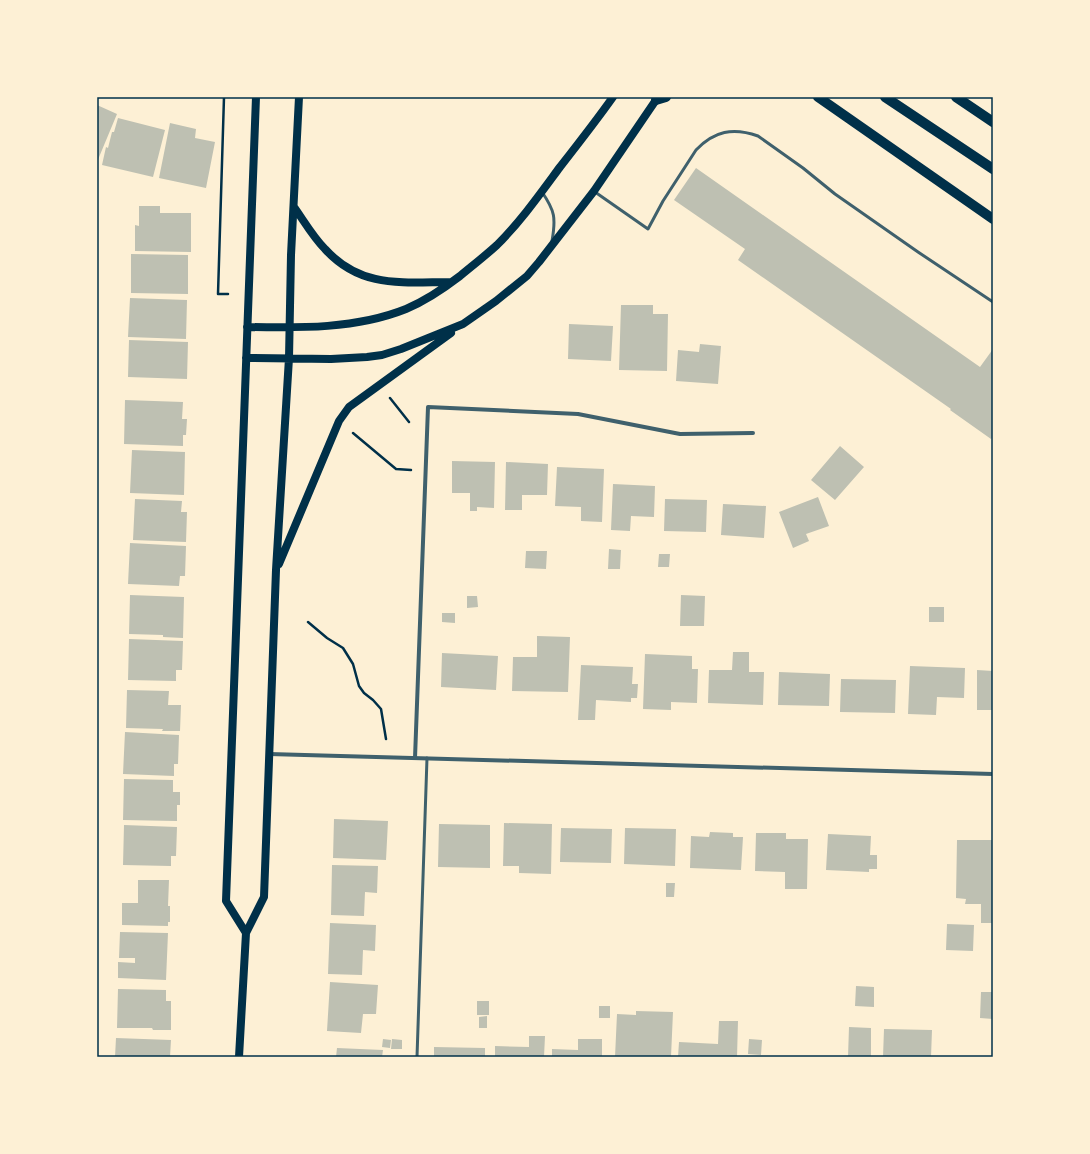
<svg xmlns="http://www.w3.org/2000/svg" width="1090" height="1154" font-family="'Alegreya Sans',sans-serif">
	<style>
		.building { fill: #bec0b2 }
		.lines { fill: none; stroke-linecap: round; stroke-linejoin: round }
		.path { stroke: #003049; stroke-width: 2.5 }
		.service { stroke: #3f606c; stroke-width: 3 }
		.minor { stroke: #3f606c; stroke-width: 4 }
		.secondary { stroke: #003049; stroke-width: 8 }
		.primary { stroke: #003049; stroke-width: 10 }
		.neatline { fill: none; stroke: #003049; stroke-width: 1.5 }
	</style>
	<rect width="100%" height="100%" fill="#fdf0d5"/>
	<!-- building -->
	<path class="building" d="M97,105L117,114L97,162Z
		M118,118L165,130L153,177L102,165L106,147L108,148L112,132H114Z
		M170,123L196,129L195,138L215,142L206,188L159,178Z
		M696,168L980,367L993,349V437L991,439L950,410L951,409L738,260L745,249L674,200Z
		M139,206H160V213H191V252L135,251V225L139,226Z
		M131,254L188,255V294L131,293Z
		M130,298L187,300L186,339L128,337Z
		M621,305H653V314H668L667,371L619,370Z
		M569,324L613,326L611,361L568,359Z
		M129,340L188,342L187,379L128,377Z
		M700,344L721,346L718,384L676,381L678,350L699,352Z
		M125,400L183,402L182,419H187L186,435H183V446L124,444Z
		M840,446L864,467L835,500L811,480Z
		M132,450L185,452L184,495L130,493Z
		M452,461L495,462L494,508L477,507V511H470V493H452Z
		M506,462L548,464L547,495H522V510H505Z
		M557,467L604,469L602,522L581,521V507L555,506Z
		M613,484L655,486L654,517L631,516L630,531L611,530Z
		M818,497L829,526L806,534L809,541L793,548L779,512Z
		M135,499L182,501L181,512H187L186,542L133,540Z
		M665,499L707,500L706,532L664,531Z
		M723,504L766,506L764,538L721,535Z
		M130,543L186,546L185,576H180L179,586L128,584Z
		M609,549L621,550L620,569H608Z
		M526,551H547L546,569L525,568Z
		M659,554H670L669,567H658Z
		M130,595L184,597L183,638L163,637V635L129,634Z
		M681,595L705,596L704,626H680Z
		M467,596H477L478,607L467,608Z
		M929,607H944V622H929Z
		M442,613H455V623L442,622Z
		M537,636L570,637L568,692L512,691L513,657H537Z
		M129,639L183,641L182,670H176V681L128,680Z
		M733,652H749V672H764L763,705L708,703L709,670H732Z
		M442,653L498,656L496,690L441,687Z
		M645,654L692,656V669H698L697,703L671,702V710L643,709Z
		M581,665L633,667L632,684H638L637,698H631V702L596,700L595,720H578Z
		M910,666L965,668L964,698L937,697L936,715L908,714Z
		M977,670L993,671V710H977Z
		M779,672L830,674L829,706L778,705Z
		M841,679L896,680L895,713L840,712Z
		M127,690L169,691L168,705H181L180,731H162L163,729L126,728Z
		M125,732L179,735L178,764H174V776L123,774Z
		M124,779L173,780V792H180V805H177V821L123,820Z
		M334,819L388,821L386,860L333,858Z
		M504,823L552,824L551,874L519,873V866H503Z
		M439,824L490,825V868L438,867Z
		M124,825L177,827L176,856H171V866L123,865Z
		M561,828L612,829L611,863L560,862Z
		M625,828L676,829L675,866L624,864Z
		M710,832L733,833V837H743L741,870L690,868L691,836L709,837Z
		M756,833H786V839H808L807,889H785V872L755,871Z
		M828,834L871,836L870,855H877V869H869V872L826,870Z
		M957,840H993V923H981V904H965L966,899L956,898Z
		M332,865L378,866L377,893L365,892L364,916L331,915Z
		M138,880H169L168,906H170V922H168V926L122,925V903H138Z
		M666,883H675L674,897H666Z
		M330,923L376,925L375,951L363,950L362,975L328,974Z
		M947,924L974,925L973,951L946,950Z
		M120,932L168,933L166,980L118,978V962L135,963V958H119Z
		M330,982L378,985L376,1014H363L361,1033L327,1031Z
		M856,986L874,987V1007L855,1006Z
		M118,989L166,990V1001H171V1030H153L152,1028H117Z
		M981,992H993V1019L980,1018Z
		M477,1001H489V1015H477Z
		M599,1006H610V1018H599Z
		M636,1011L673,1012L671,1057H615L617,1014L636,1015Z
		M487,1016V1028H479V1017Z
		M719,1021H738L737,1057H678L679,1042L718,1044Z
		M849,1027L871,1028V1057H848Z
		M884,1029L932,1030L931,1057H883Z
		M529,1036H545L544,1057H495V1046L529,1047Z
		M116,1038L171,1040L170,1057H115Z
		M383,1039L391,1040L390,1048L382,1047Z
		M392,1039L402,1040V1049H391Z
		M578,1039H602V1057H552V1049L578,1050Z
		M749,1039L762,1040L761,1055L748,1054Z
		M434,1047L485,1048V1057H434Z
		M337,1048L383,1050L382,1057H336Z"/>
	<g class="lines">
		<!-- path -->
		<path class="path" d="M224,97L218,294H228
			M390,398L409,422
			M353,433L396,469L411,470
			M308,622L327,638L343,648L353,664L359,686L364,693L373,700L381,709L386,739"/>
		<!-- service -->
		<path class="service" d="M542,192C555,211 556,218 552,241
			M595,192L648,229L663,201L696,150C714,131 733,127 758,136L803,168L835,194L918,252L993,302
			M417,1057L427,758"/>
		<!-- minor -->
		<path class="minor" d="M269,754L993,774
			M415,758L428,407L578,414L680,434L753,433"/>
		<!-- secondary -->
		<path class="secondary" d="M294,207C304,221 313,237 325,249C361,289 403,282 451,282
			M247,327C300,328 356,329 406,309C425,301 443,289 460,276C472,266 485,256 497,245C521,221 540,194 560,167C578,144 596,121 613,97
			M246,358L331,359L367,357L382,355L401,349L463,324L496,301L527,276L539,262L594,191L658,97
			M279,564L339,421L349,407L451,333
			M246,933L226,901L256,97
			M239,1057L246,933L264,897L276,570L289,358L291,255L299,97"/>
		<!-- primary -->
		<path class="primary" d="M818,97L993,219
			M885,97L993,169
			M956,97L993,122
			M656,100L666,97"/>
	</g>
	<!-- border -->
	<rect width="1090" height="1154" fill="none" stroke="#fdf0d5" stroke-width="196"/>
	<rect x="98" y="98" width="894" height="958" class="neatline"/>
</svg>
